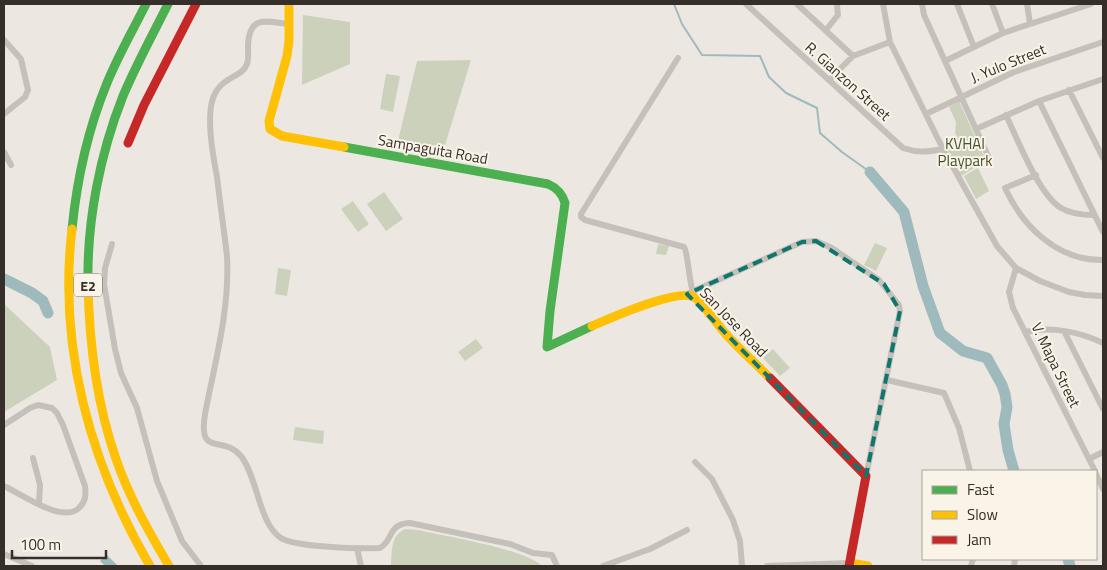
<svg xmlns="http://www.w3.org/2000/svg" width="1107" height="570" font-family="'Titillium Web',sans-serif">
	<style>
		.green { fill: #ccd1bc }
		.water { fill: #9ebabd }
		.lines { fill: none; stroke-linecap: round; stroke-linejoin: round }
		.stream { stroke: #9ebabd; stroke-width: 2 }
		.river { stroke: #9ebabd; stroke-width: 11 }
		.street { stroke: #c6c0ba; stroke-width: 6 }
		.fast { stroke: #4caf50; stroke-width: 9 }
		.slow { stroke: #ffc107; stroke-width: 9 }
		.jam { stroke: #c62828; stroke-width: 9 }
		.marked { fill: none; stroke: #0f766e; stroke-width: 4; stroke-dasharray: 10 6; stroke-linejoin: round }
		.labels { text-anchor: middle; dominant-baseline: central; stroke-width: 4; stroke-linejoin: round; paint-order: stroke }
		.shield { fill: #f9f3e8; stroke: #706962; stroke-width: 1 }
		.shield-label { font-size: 14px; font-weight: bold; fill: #362e28 }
		.street-label { font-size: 15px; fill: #362e28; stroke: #f9f3e8 }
		.park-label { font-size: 15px; fill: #42532d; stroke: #f9f3e8 }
	</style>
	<rect width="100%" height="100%" fill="#ece8e1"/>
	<!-- green -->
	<path class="green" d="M303,15L350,22V64L302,85Z
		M471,60L442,155L397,145L417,61Z
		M386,74L400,76L393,112L380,109Z
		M959,101L986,161L961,176L945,146L958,138L955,133L956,122L949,107Z
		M978,168L989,191L976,199L964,176Z
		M384,192L403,219L386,231L367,204Z
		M353,201L369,224L358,232L341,209Z
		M875,243L887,248L876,271L864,265Z
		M658,244L669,246L666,255L656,254Z
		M278,268L291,270L287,296L275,294Z
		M4,304L50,347L57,380L4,412Z
		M476,339L483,348L465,361L458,352Z
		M773,349L790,368L780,376L763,358Z
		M295,427L324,431L323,444L293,440Z
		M405,529L418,530C444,536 526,549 542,566H391C392,552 390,536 405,529Z"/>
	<!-- water -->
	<path class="water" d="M107,555L118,566H105L100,561Z"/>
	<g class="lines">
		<!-- stream -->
		<path class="stream" d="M674,4L682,24L702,55L760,56L769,77L786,93L817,108L820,133L842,152L870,172"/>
		<!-- river -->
		<path class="river" d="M870,172L904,212L923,286L940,333L963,351L987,358L1002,385L1005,394L1007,407L1004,424L1008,450L1014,471
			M4,279L32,293L43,301L48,313
			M1068,559L1070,566"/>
		<!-- street -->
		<path class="street" d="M746,4L903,148C917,153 928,152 943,149
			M797,4L853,56
			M883,4L890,42L943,149L997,246L1016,268L1040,281L1069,292L1085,295L1103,296
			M922,4L924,15L989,158
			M957,4L974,47
			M992,4L1003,33
			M1027,4L1030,23
			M289,24C266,22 250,14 248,45C248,51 249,58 247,64C242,78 221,76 213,98C206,119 213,155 217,177C220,203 224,230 227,256C230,309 215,362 205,414C198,458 222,434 241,456C250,467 256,491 261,506C265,517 270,531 281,538C294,547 361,549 380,548C394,540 387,524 410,523L510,544L533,553L552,555L557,566
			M826,30L838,15L837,4
			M4,40L21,59L28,90L25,97L4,114
			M678,58L581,214V217L585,220L684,247C688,252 689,282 693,292
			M945,61L1003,33L1091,4
			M829,80L853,56L890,42
			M1069,90L1103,158
			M1039,101L1103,232
			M926,114L1014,72L1103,42
			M1006,115C1017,138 1039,195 1061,208C1071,214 1083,215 1094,215
			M976,129L1039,101L1103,79
			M4,152L11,165
			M1036,175L1005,188C1023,227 1058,261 1103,260
			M112,244L105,268L104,284L115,349L121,373L137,408L157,481L182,541L201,566
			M1016,268L1009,292L1013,308L1095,471
			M687,294L802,242L816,241L832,248L879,280L899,305L900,311L866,476
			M1064,331L1103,409
			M1026,332C1051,326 1080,332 1103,343
			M887,380L944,393L959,428L970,471
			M4,425L30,408L38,405L52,408L57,413L63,425L85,486C86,495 86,501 79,508C63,524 21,494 4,486
			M33,458L40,485L39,504
			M1089,459L1103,452
			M695,462L712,479L733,520L740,541L742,566
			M1096,474L1103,489
			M357,548L361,566
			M4,554L32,566
			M603,566L650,549L687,530
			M767,566L850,563
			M971,566L973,559
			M1014,566L1015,559"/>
		<!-- fast -->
		<path class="fast" d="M344,147L548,184C557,188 562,193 565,203L550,311L547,347L592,326
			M72,229C77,179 88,129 107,83C118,56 133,30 146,4
			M88,282C87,220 100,154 123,96C136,65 153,34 168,4"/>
		<!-- slow -->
		<path class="slow" d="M289,4V41L287,56L269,121L270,129L282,136L344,147
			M72,229C58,348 90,463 150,566
			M88,282C89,343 96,402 116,459C129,497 149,532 169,566
			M592,326C610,318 678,288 694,297C700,300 718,325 724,332C738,348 755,363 770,378
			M850,563L868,566"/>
		<!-- jam -->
		<path class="jam" d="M128,143L144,105L196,4
			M770,378L866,476L849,566"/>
	</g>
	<!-- marked area -->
	<path class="marked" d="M816,241L884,284L900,311L866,476L687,294L802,242Z"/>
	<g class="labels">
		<!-- shield labels -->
		<rect class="shield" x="74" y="273.5" width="28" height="23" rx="4"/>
		<g class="shield-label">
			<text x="88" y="285">E2</text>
		</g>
		<!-- street labels -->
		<g class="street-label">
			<text transform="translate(1008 63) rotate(-22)">J. Yulo Street</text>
			<text transform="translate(848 81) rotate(42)">R. Gianzon Street</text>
			<text transform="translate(433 149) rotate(10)">Sampaguita Road</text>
			<text transform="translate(734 322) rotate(46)">San Jose Road</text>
			<text transform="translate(1056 365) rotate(64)">V. Mapa Street</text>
		</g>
		<!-- park labels -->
		<g class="park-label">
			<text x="965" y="143">KVHAI<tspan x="965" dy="17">Playpark</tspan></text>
		</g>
	</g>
	<!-- border -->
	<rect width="1107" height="570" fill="none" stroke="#362e28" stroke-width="10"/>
	<!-- legend -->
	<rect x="922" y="470" width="175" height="90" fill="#f9f3e8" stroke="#aba49b"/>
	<rect x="932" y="486" width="25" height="8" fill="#4caf50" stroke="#aba49b"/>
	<text x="967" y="495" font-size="15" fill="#362e28">Fast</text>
	<rect x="932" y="511" width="25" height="8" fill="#ffc107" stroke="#aba49b"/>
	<text x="967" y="520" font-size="15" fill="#362e28">Slow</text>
	<rect x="932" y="536" width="25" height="8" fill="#c62828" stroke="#aba49b"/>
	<text x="967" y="545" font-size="15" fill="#362e28">Jam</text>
	<!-- scale -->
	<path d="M12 550v8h94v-8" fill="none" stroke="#362e28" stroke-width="2.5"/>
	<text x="20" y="550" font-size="15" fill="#362e28" stroke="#f9f3e8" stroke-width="4" paint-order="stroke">100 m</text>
</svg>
